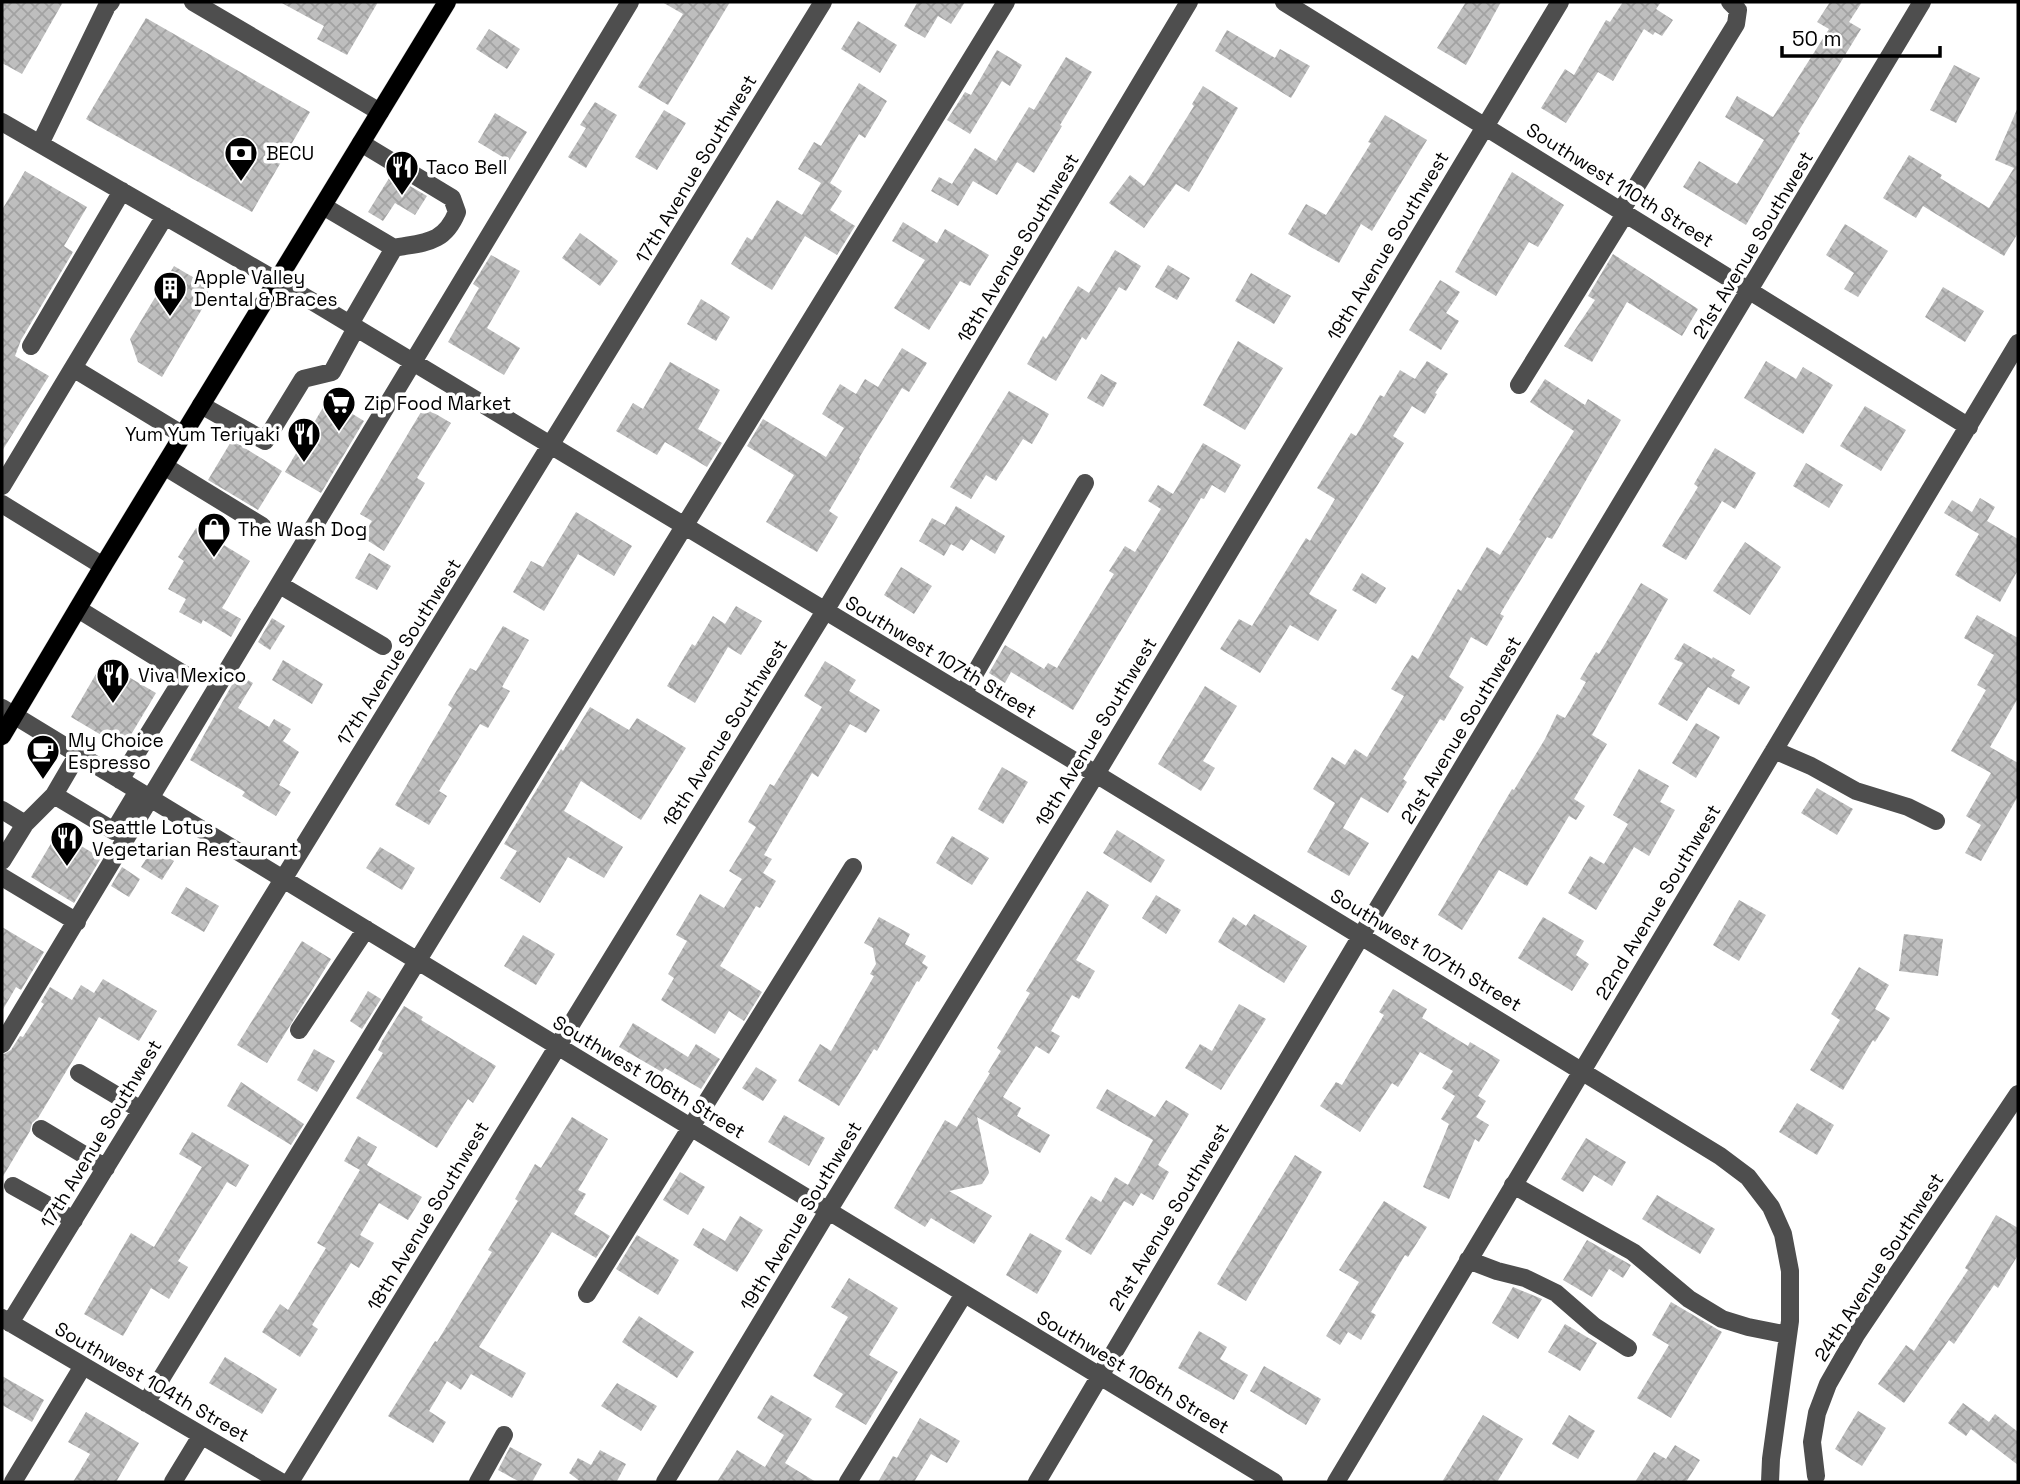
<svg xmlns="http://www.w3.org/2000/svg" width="2020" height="1484" font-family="'Space Grotesk',sans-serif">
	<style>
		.building { fill: url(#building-cross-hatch) }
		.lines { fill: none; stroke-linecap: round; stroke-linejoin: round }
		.major-casing { stroke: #dbdbdb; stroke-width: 19 }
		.minor { stroke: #4e4e4e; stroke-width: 18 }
		.major { stroke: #000; stroke-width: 18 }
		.labels { text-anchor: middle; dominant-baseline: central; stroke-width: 7; stroke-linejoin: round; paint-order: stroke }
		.poi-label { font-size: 19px; fill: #000; stroke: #fff; text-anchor: start }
		.street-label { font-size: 19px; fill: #000; stroke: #fff }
	</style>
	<defs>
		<pattern id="building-cross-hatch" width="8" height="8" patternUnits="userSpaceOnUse" patternTransform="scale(1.75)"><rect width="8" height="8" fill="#bebebe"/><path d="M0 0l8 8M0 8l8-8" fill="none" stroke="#a2a2a2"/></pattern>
	</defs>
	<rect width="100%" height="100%" fill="#fff"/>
	<!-- building -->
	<path class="building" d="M2,2H63L22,74L2,63Z
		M280,2H378L347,55L317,39L324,26Z
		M662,2H730L668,105L638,87L683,14Z
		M915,2H965L951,24L938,16L925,38L904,26L917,3Z
		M1466,2H1501L1466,65L1437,48Z
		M1623,2H1661L1656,9L1673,20L1662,36L1655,32L1653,35L1644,29L1613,81L1598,72L1566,123L1541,108L1565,69L1574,75L1606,20L1610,22Z
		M1830,2H1862L1849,22L1861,29L1798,132L1800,133L1746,225L1683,187L1699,161L1737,184L1764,140L1725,117L1737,96L1773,117L1829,29L1817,22Z
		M146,18L310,112L252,212L86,119Z
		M858,21L897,45L880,73L841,49Z
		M489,29L520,49L507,69L476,49Z
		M1227,30L1275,58L1280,49L1310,66L1291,98L1215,51Z
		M997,50L1022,65L1010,86L1002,81L970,134L947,120L965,92L971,95Z
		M1066,57L1092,72L1060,125L1062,126L1034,173L1017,162L997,195L973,181L958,206L931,191L939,177L952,184L975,148L996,161L1029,107L1034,110Z
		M1954,65L1980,78L1956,123L1930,110Z
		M859,83L887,101L865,138L859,134L830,183L842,191L830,210L855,226L837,255L805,236L772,290L731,264L747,237L752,240L777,200L802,215L821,183L798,169L814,142L821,146Z
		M1203,86L1238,108L1189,192L1176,184L1144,228L1109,203L1130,175L1144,186L1194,106L1192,104Z
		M595,102L617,115L586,168L568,157L586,128L580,125Z
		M2018,107V233L2004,256L1923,206L1916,218L1883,198L1909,155L1942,175L1940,178L1989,208L2014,168L1995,160Z
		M664,110L686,123L657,170L635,157Z
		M495,113L527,132L509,161L478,142Z
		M1385,115L1427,140L1372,231L1361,224L1339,263L1288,234L1306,204L1326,215L1371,143L1368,142Z
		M25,171L87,207L64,246L73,252L21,340L15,356L49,376L2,451V210Z
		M1512,172L1564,205L1538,247L1529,242L1496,296L1455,272Z
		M391,175L427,196L415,215L395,203L383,221L368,212Z
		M903,222L937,243L945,229L989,255L970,286L960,281L929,330L894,308L925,260L892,241Z
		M1845,224L1888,251L1858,297L1844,289L1854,273L1826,255Z
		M580,233L618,261L600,286L562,258Z
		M1115,250L1141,266L1126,291L1119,287L1086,340L1082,337L1056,381L1027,364L1043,336L1046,339L1078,286L1089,293Z
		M1613,254L1698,309L1682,336L1627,302L1592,362L1564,346L1595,300L1588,296Z
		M491,255L520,271L487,328L520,348L504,375L448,342L479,288L473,284Z
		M1168,265L1190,278L1177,300L1155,287Z
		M174,266L201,282L207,289L209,297L162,377L138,362L130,339Z
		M1251,273L1291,296L1274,324L1235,301Z
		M1440,280L1460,292L1446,313L1459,321L1441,350L1409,330Z
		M1943,287L1984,311L1965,342L1925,317Z
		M701,299L730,317L716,341L687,324Z
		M1238,341L1283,368L1245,430L1203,405Z
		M902,348L927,363L909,392L902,388L859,458L860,459L829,511L838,517L817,552L766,522L794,475L747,446L763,419L826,457L844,428L822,414L840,384L856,394L865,379L878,387Z
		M1427,361L1448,374L1435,393L1437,394L1425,414L1412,406L1393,436L1404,443L1309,594L1337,610L1318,641L1290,625L1260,673L1220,649L1239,619L1252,626L1306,538L1310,541L1335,499L1317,488L1351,433L1356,436L1380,395L1384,397L1400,370L1415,379Z
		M1766,361L1796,379L1803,367L1833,385L1803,434L1744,398Z
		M670,362L720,390L698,429L722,443L707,467L665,442L657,455L616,431L633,403L643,409Z
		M1101,374L1117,383L1103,407L1087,398Z
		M1545,379L1585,405L1588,399L1621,420L1552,539L1547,537L1500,614L1504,616L1487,646L1471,637L1449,677L1464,687L1444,721L1440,719L1403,779L1407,782L1388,813L1361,797L1343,828L1369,843L1349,876L1307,852L1335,803L1313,789L1332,757L1345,765L1355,749L1367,757L1404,696L1391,689L1412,655L1418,659L1458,589L1461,591L1487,547L1500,555L1521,521L1519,520L1574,431L1530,402Z
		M1009,391L1049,414L1032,444L1023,439L996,481L986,475L971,499L950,487Z
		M328,399L364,421L321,493L285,472Z
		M1865,406L1906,430L1881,471L1840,446Z
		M424,407L451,423L417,478L425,483L384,551L362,537L372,521L360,514Z
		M232,440L282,471L258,510L208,480Z
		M1203,443L1241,465L1225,493L1212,485L1204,499L1201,498L1073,710L1011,672L1005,683L989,673L1005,645L1044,669L1048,663L1057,668L1114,574L1109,571L1125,546L1135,552L1161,509L1148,501L1158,485L1173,494Z
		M1715,448L1756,473L1735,509L1722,501L1686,560L1662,546L1698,487L1694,484Z
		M1806,463L1843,485L1829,508L1793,486Z
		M1980,498L1995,507L1987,521L2018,539V570L2000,602L1955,575L1979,534L1944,513L1952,500L1972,512Z
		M956,506L1005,536L995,554L971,539L963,551L951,544L944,556L919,541L932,518L945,525Z
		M576,512L632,546L614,576L578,554L544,611L513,592L531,561L543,567Z
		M196,528L250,561L222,608L241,619L231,637L203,620L201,624L179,612L186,599L168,589L184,561L178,557Z
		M1745,542L1781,567L1750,615L1713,591Z
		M369,553L391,566L377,590L355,578Z
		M901,567L932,586L914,614L884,595Z
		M1362,573L1386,588L1376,604L1352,590Z
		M1641,583L1668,599L1592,735L1607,744L1574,799L1585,806L1576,820L1569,816L1527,886L1499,870L1462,930L1438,915L1512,789L1514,790L1545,739L1557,714L1565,718L1586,682L1580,679L1596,652L1599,654Z
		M736,606L762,621L741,655L728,647L695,703L667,686L692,644L695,646L713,616L725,624Z
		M1977,615L2018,638V698L1990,747L2018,763V796L1981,861L1965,853L1981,825L1966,816L1991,773L1951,751L1986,690L1977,685L1994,655L1964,638Z
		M272,618L285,626L270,650L258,642Z
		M503,626L529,640L502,687L510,691L488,728L480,724L439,791L447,796L429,825L395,805L452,708L448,705L470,668L476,671Z
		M1684,643L1712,659L1713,657L1735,670L1731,676L1750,687L1739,705L1708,687L1687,721L1658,704L1683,663L1674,659Z
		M283,660L323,684L312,704L272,680Z
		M825,661L856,680L849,691L880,710L866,733L850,724L818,777L812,773L764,855L772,859L763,873L776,881L760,908L756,906L720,966L762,992L744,1021L729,1011L715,1034L661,1000L674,978L668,974L687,941L676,935L700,894L724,908L742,879L729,871L756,827L748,822L770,784L774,786L822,707L804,696Z
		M103,662L156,693L123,748L71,717Z
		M238,674L253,683L238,708L269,727L274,719L291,729L283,741L299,752L279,785L291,792L276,816L242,796L245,792L190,760Z
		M1205,686L1237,706L1203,761L1215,768L1201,791L1158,764Z
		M590,707L629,730L637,718L686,748L641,820L581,781L564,811L623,847L604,878L568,857L540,903L500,878L517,851L504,844L561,749L563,751Z
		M1696,723L1720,737L1696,778L1672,763Z
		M1002,767L1028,782L1003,824L978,809Z
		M1639,769L1669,786L1660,802L1675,810L1649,856L1634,847L1596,910L1568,893L1590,856L1604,864L1628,824L1613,815Z
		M1817,788L1853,809L1837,835L1801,813Z
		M1117,830L1165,860L1151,883L1103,853Z
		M58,832L101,858L74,903L31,877Z
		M952,836L989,858L972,885L936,863Z
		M380,847L415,868L402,890L366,868Z
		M153,848L174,861L162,880L141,867Z
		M122,867L140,879L129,897L111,886Z
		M186,887L219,906L204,932L171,913Z
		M1087,891L1109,905L1076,960L1095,971L1079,999L1072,995L1051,1031L1060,1036L1049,1054L1036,1046L1003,1097L1021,1108L1017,1116L1050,1135L1040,1153L977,1117L989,1173L982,1184L949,1191L992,1216L974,1244L931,1218L925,1227L894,1208L945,1120L957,1127L990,1073L988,1072L1001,1051L997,1048L1030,993L1026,991Z
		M1156,895L1181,910L1166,934L1142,918Z
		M1739,900L1766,915L1739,961L1713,945Z
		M1254,914L1307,946L1284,983L1218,942L1233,917L1246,926Z
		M879,917L910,934L905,944L926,956L922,963L928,967L919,982L917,981L877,1051L874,1049L839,1106L798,1081L820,1044L831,1051L874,976L870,974L876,964L873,948L864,943Z
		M1543,917L1584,941L1576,955L1589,964L1572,991L1518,958Z
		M2,927L44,952L21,990L16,987L2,1011Z
		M1904,934L1943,939L1938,976L1899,971Z
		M523,935L555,954L536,985L504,966Z
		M302,941L331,959L267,1063L237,1045Z
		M1859,967L1889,985L1875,1009L1890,1018L1875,1042L1873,1040L1843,1090L1810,1070L1840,1020L1831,1014Z
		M103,979L157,1011L139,1041L99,1017L38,1118L32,1123L30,1131L2,1178V1055L11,1050L20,1036L23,1037L44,1004L41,1002L50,987L72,1000L81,985L94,993Z
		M1393,989L1427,1009L1422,1018L1468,1046L1470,1042L1500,1060L1478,1096L1486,1101L1476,1117L1489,1125L1479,1142L1475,1139L1449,1199L1423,1187L1449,1124L1441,1119L1455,1096L1442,1088L1453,1071L1420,1052L1398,1087L1392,1083L1360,1132L1320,1106L1336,1082L1342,1085L1384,1015L1379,1012Z
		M368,991L381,999L362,1029L350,1021Z
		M1239,1004L1266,1019L1221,1090L1185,1068L1200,1044L1212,1051Z
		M404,1006L423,1017L421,1020L496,1066L473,1103L468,1099L437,1148L356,1098L383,1053L378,1050L382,1041Z
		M633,1023L688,1057L696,1044L720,1059L701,1089L665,1068L662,1072L619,1047Z
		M314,1049L335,1061L317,1092L297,1080Z
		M756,1067L777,1080L763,1101L742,1088Z
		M241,1082L304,1124L291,1145L227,1106Z
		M1107,1089L1155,1117L1166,1100L1189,1114L1158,1165L1169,1172L1153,1200L1141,1193L1133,1206L1124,1201L1091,1255L1065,1239L1091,1196L1101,1202L1115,1177L1128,1185L1153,1140L1096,1108Z
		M1797,1103L1834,1125L1817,1155L1779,1132Z
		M784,1115L825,1138L809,1166L768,1142Z
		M572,1117L608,1139L578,1190L586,1194L574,1214L610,1236L596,1258L552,1232L479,1347L526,1373L512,1398L471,1374L461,1390L447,1381L429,1411L446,1422L433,1443L388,1416L435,1341L437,1342L492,1252L488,1250L518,1201L515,1199L535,1164L541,1168Z
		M192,1132L249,1165L236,1187L227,1182L178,1261L188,1267L169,1299L151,1288L123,1336L84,1314L131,1233L154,1247L202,1167L179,1154Z
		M358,1136L377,1147L367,1165L422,1197L408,1220L379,1203L360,1235L374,1243L359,1268L351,1263L312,1325L318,1329L300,1357L262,1332L280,1304L288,1310L326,1248L317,1243L360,1170L344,1161Z
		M1586,1138L1626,1162L1612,1186L1594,1175L1583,1192L1561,1179Z
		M1295,1155L1322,1172L1246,1301L1217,1284Z
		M680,1172L705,1187L688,1215L663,1200Z
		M1657,1195L1715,1229L1700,1254L1642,1219Z
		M1384,1201L1427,1227L1408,1257L1405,1255L1371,1312L1376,1315L1361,1340L1348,1332L1340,1345L1326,1336L1359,1282L1339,1270Z
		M1996,1215L2018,1228V1255L1998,1288L1994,1285L1954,1344L1949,1340L1904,1403L1878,1384L1906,1345L1914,1351L1968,1270L1965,1268Z
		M740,1216L763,1230L737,1272L693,1245L703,1228L725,1241Z
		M1030,1233L1062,1251L1037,1294L1006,1275Z
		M637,1235L679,1260L658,1295L616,1269Z
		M1587,1240L1631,1265L1623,1278L1609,1269L1592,1297L1563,1280Z
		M849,1278L898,1308L869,1355L898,1372L866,1425L835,1407L843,1394L813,1376L848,1317L831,1307Z
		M1513,1287L1542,1299L1518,1339L1492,1323Z
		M1671,1302L1722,1332L1671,1418L1637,1398L1669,1345L1652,1335Z
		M639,1316L694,1352L677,1378L622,1342Z
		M1565,1324L1597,1343L1580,1371L1548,1352Z
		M1199,1331L1227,1347L1220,1359L1248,1375L1234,1400L1178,1368Z
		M225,1357L277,1389L262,1414L209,1383Z
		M1264,1366L1321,1399L1306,1425L1250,1391Z
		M2,1376L44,1400L32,1422L2,1405Z
		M617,1383L657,1406L641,1431L601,1406Z
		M771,1395L812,1419L785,1463L816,1482H717L737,1450L765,1467L784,1435L757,1418Z
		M1963,1403L1989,1422L1995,1414L2018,1432V1465L1971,1429L1966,1436L1948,1423Z
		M1858,1411L1886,1428L1862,1466L1835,1449Z
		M86,1412L139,1443L116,1482H73L90,1454L68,1442Z
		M1483,1415L1523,1439L1497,1482H1442Z
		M1569,1415L1595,1431L1578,1459L1552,1444Z
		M920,1418L960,1441L947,1463L931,1454L914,1482H878L893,1456L897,1458Z
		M1675,1445L1700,1460L1686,1482H1635L1654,1452L1666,1459Z
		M510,1447L542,1464L532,1482H520L498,1470Z
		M600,1450L626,1464L617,1481L619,1482H581L569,1473L578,1458L591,1465Z"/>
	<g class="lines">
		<defs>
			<path id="major" d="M2,736L103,566L447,2"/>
		</defs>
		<!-- major casing -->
		<use href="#major" class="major-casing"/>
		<!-- minor -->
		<path class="minor" d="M193,2L380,112
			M1284,2L1969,427
			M2,122L310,300L1096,774L1720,1156L1748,1177L1771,1207L1783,1234L1790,1271V1321L1771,1459L1770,1482
			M361,143L452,198L457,212C444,244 425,242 394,248
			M40,144L107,6L111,2
			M323,206L394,248L350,324
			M1621,211L1736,24L1738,10L1730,2
			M165,216L73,368L183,435
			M31,346L122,191
			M1519,385L1625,214
			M201,405L265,441L303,379L332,372L356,328
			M164,466L262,526
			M2,486L73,368
			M2,504L103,566
			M280,585L383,646
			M78,609L185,675L120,780
			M963,694L1085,483
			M2,708L1274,1482
			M1774,750L1811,766L1856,791L1908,807L1936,821
			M54,795L114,831L138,791
			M2,810L25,824
			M2,861L25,824L54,795L78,754
			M2,877L77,922
			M299,1030L366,929
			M2,1044L630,2
			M79,1073L141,1110
			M41,1129L106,1168
			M1513,1185L1633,1252L1689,1299L1722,1319L1748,1327L1788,1335
			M13,1186L74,1220
			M1468,1260L1497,1271L1525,1278L1556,1293L1594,1326L1628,1348
			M587,1294L853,867
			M2,1318L281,1482
			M10,1323L823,2
			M146,1403L1006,2
			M1816,1476L1812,1442L1817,1413L1828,1384L1856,1335L2018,1094
			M13,1482L83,1366
			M173,1482L201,1436
			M290,1482L825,611L1189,2
			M478,1482L504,1435
			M665,1482L828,1211L1096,774L1560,2
			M848,1482L964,1294
			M1037,1482L1361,936L1922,2
			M1336,1482L2018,343"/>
		<!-- major -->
		<use href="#major" class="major"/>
	</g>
	<!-- icons -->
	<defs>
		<symbol id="bank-pin" viewBox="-11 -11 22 30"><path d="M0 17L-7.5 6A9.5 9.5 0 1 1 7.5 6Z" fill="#000" stroke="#fff"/><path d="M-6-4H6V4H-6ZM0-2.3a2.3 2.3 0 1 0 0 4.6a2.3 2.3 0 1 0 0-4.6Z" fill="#fff"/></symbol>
		<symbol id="restaurant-pin" viewBox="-11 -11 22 30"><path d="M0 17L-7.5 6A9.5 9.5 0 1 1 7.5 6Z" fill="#000" stroke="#fff"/><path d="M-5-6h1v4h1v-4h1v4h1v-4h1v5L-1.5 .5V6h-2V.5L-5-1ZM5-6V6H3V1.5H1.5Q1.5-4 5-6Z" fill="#fff"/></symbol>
		<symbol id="building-pin" viewBox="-11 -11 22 30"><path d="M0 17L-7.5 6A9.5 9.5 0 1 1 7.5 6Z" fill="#000" stroke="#fff"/><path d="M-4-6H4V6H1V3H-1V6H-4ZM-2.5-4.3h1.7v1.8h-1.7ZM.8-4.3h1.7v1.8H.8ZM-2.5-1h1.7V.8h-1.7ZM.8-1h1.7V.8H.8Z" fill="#fff"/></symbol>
		<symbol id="supermarket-pin" viewBox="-11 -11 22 30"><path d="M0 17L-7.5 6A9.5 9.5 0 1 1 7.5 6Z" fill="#000" stroke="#fff"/><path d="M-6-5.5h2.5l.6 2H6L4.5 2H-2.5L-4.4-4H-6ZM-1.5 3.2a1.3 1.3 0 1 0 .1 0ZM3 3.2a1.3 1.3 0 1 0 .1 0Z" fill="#fff"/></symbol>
		<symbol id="shop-pin" viewBox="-11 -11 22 30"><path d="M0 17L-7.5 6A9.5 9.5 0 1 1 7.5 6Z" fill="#000" stroke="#fff"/><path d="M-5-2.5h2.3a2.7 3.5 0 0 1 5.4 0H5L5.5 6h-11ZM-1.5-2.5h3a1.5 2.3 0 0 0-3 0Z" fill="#fff"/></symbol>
		<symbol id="cafe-pin" viewBox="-11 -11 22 30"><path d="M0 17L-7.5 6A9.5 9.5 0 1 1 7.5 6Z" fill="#000" stroke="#fff"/><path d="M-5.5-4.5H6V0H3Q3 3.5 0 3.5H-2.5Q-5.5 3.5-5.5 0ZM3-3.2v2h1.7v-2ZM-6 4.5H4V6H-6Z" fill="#fff"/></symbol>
	</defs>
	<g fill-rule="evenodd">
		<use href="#bank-pin" x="222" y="134" width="38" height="52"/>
		<use href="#restaurant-pin" x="383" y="148" width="38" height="52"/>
		<use href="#building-pin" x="151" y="269" width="38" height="52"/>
		<use href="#supermarket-pin" x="320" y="384" width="38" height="52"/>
		<use href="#restaurant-pin" x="285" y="415" width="38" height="52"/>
		<use href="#shop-pin" x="195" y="510" width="38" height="52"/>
		<use href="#restaurant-pin" x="94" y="656" width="38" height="52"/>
		<use href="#cafe-pin" x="24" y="732" width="38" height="52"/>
		<use href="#restaurant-pin" x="48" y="819" width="38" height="52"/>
	</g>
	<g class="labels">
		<!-- poi labels -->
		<g class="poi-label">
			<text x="266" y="153">BECU</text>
			<text x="426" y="167">Taco Bell</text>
			<text x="194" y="277">Apple Valley<tspan x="194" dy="22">Dental &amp; Braces</tspan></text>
			<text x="364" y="403">Zip Food Market</text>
			<text x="280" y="434" text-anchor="end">Yum Yum Teriyaki</text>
			<text x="238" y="529">The Wash Dog</text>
			<text x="138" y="675">Viva Mexico</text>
			<text x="68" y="740">My Choice<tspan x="68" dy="22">Espresso</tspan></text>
			<text x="92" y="827">Seattle Lotus<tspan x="92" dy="22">Vegetarian Restaurant</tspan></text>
		</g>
		<!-- street labels -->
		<g class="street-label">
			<text transform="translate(696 169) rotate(-59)">17th Avenue Southwest</text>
			<text transform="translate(1620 185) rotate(32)">Southwest 110th Street</text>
			<text transform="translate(1753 245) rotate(-59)">21st Avenue Southwest</text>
			<text transform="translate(1388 246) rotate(-59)">19th Avenue Southwest</text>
			<text transform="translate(1018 248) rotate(-59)">18th Avenue Southwest</text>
			<text transform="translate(399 652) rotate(-58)">17th Avenue Southwest</text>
			<text transform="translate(941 657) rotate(31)">Southwest 107th Street</text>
			<text transform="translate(1461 730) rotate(-59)">21st Avenue Southwest</text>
			<text transform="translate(1096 732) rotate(-59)">19th Avenue Southwest</text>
			<text transform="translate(725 733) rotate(-58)">18th Avenue Southwest</text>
			<text transform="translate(1658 902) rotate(-59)">22nd Avenue Southwest</text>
			<text transform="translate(1426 950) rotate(31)">Southwest 107th Street</text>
			<text transform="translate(649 1077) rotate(31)">Southwest 106th Street</text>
			<text transform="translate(101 1134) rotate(-59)">17th Avenue Southwest</text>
			<text transform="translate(428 1216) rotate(-59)">18th Avenue Southwest</text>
			<text transform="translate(801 1216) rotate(-59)">19th Avenue Southwest</text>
			<text transform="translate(1169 1217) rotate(-59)">21st Avenue Southwest</text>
			<text transform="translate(1879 1267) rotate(-57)">24th Avenue Southwest</text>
			<text transform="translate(1133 1372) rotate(31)">Southwest 106th Street</text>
			<text transform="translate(152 1382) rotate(30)">Southwest 104th Street</text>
		</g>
	</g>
	<!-- border -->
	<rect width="2020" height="1484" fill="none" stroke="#000000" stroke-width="7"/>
	<!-- scale -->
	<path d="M1782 46v10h158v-10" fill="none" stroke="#000000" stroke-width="3.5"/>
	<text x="1792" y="46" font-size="21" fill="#000000" stroke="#ffffff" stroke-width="5" paint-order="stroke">50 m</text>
</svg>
